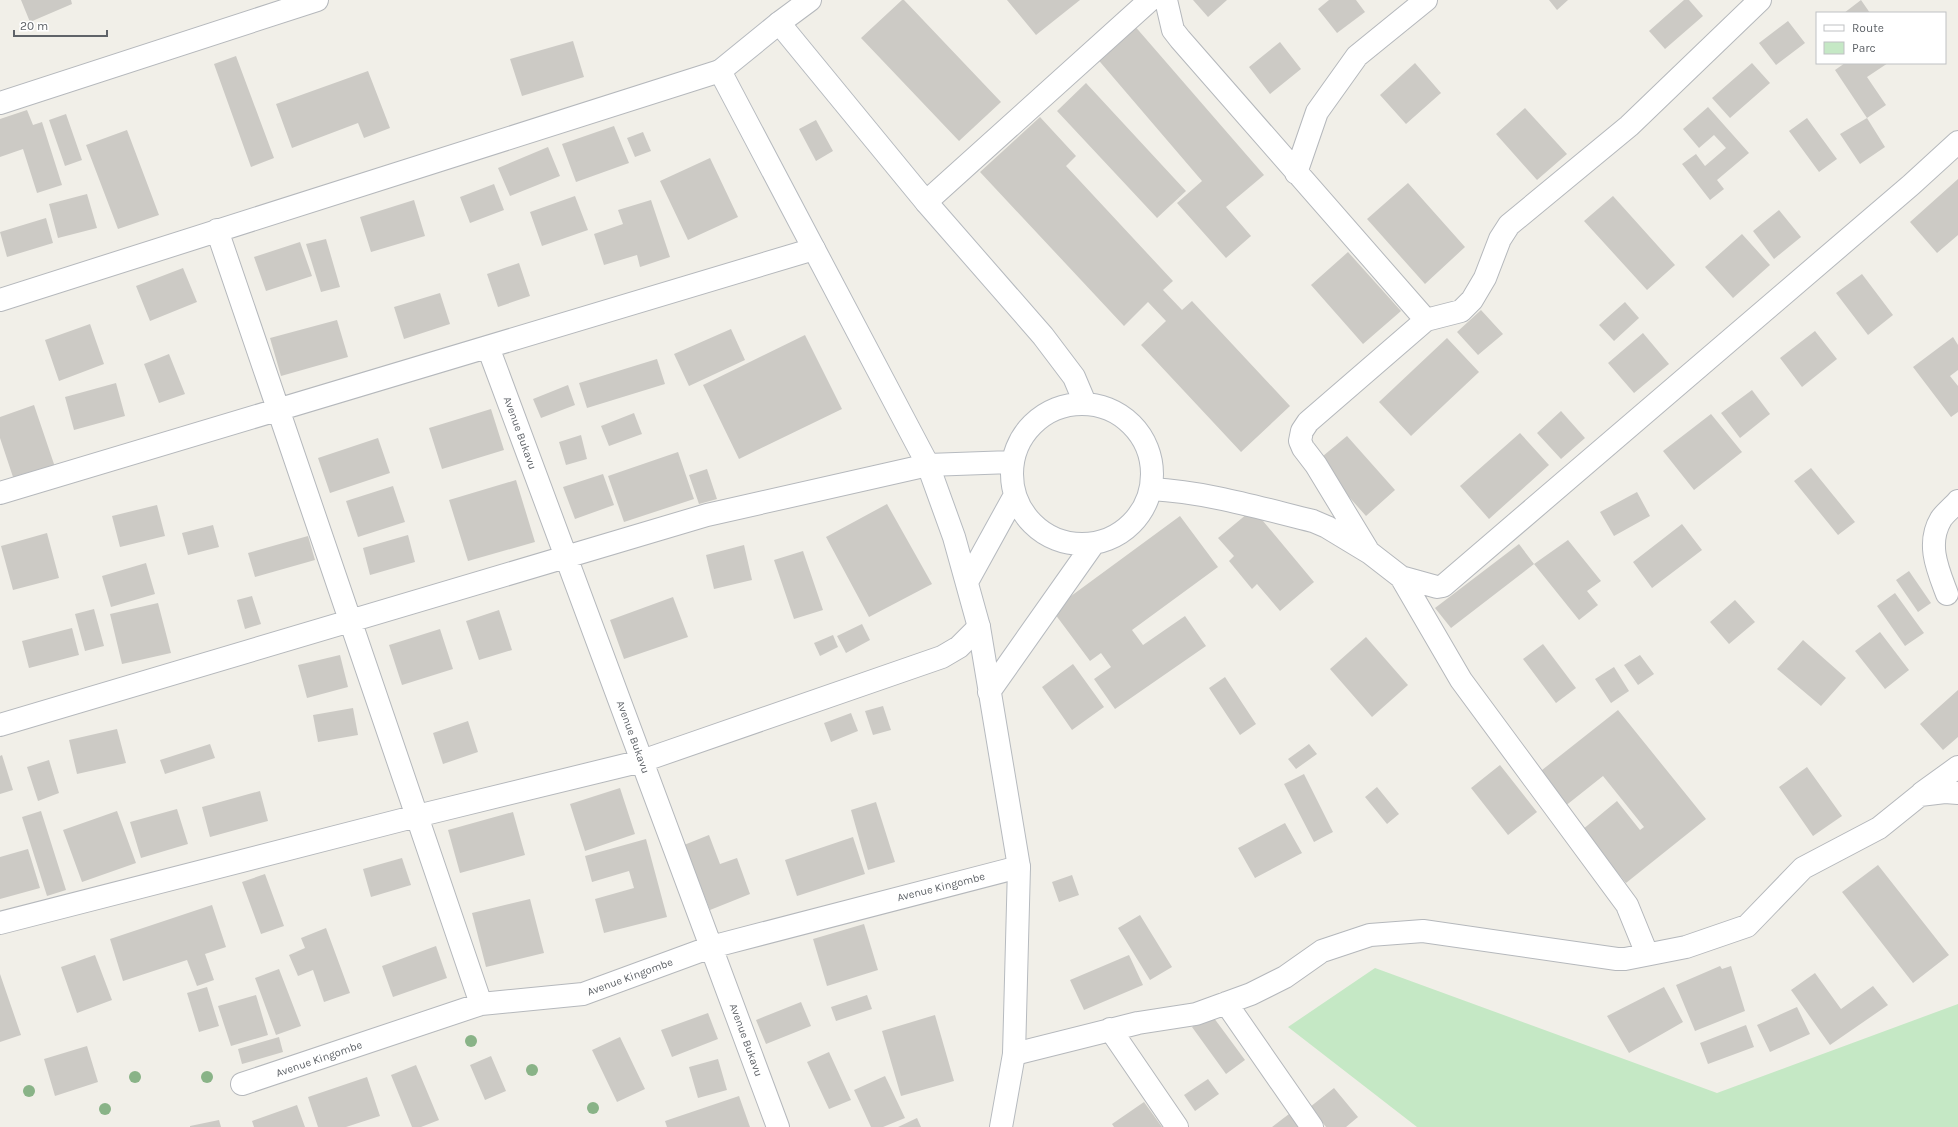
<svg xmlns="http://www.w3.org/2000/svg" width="1958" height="1127" font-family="Karla,sans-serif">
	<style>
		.green { fill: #c5e8c5 }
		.building { fill: #cccac5 }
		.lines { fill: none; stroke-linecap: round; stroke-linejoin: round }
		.street-casing { stroke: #b5b8bc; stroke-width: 24 }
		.secondary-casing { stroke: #b6babf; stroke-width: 24 }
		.street { stroke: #fff; stroke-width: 22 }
		.secondary { stroke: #fff; stroke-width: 22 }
		.tree { fill: #89b387 }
		.labels { text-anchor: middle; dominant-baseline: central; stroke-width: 4; stroke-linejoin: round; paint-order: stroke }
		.street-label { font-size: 11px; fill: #5f6368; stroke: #fff }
	</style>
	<rect width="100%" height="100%" fill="#f1efe8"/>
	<!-- green -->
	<path class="green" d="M1375,968L1717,1093L1958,1004V1127H1417L1288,1027Z"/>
	<!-- building -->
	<path class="building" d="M21,0H71L72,4L30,22Z
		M902,0H904L1001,102L959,141L861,38Z
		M1007,0H1080L1036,35Z
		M1193,0H1227L1208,17Z
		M1329,0H1356L1365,12L1337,33L1318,9Z
		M1549,0H1568L1557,10Z
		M1684,0H1689L1703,16L1665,49L1649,31Z
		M1861,0L1870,13H1844Z
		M1788,21L1805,43L1776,65L1759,43Z
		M1133,24L1264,175L1226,207L1251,236L1226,258L1177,203L1202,181L1095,56Z
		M573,41L584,77L522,96L510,59Z
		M1280,42L1301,69L1270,94L1249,67Z
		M236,56L274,158L251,167L214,64Z
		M1415,63L1441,93L1406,124L1380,95Z
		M1752,63L1770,83L1730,118L1712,98Z
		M1845,63H1888L1867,77L1886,105L1867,118L1835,70Z
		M368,71L390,128L364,138L358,123L292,148L276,104Z
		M1086,83L1186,191L1157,218L1057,111Z
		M1708,107L1749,153L1717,180L1724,189L1710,200L1682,164L1696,154L1705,166L1726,148L1714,135L1699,148L1683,129Z
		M1525,108L1567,154L1537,180L1496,134Z
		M27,110L33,125L42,122L62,185L37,193L23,149L0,157V119Z
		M66,114L82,160L65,166L49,120Z
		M1040,117L1076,156L1066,166L1173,281L1163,290L1182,310L1192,301L1290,406L1241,452L1141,345L1166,321L1148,302L1124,326L980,172Z
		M1807,118L1837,159L1819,172L1789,131Z
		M1867,118L1885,147L1860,164L1840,134Z
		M816,120L833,151L816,161L799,129Z
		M614,126L629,163L576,182L562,144Z
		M127,130L159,215L118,229L86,145Z
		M643,132L651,151L635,157L627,138Z
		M548,147L560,176L510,196L498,168Z
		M710,158L738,217L688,240L660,181Z
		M1958,179V235L1937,253L1910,222Z
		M1408,183L1465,247L1425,284L1367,219Z
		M494,184L504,210L470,223L460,197Z
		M87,194L97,228L58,238L49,204Z
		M575,196L588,230L542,246L530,212Z
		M1613,196L1675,265L1647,290L1584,221Z
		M414,200L425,236L371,252L360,217Z
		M651,200L670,257L640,267L637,255L604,265L594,234L623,224L618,210Z
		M1779,210L1801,237L1774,259L1753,231Z
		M46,218L53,243L7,257L0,232Z
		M1742,234L1770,265L1733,298L1705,267Z
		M326,239L340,287L321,292L306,244Z
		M300,242L312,276L266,291L254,257Z
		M1348,252L1401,311L1363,344L1311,285Z
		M519,263L530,296L498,307L487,274Z
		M183,268L197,302L150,321L136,286Z
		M1862,274L1893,315L1868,335L1836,293Z
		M440,293L450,324L404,339L394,307Z
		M1625,302L1639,318L1614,341L1599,325Z
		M1481,310L1503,334L1478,355L1457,332Z
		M337,320L348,357L281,376L270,338Z
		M90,324L104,364L59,381L45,340Z
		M731,329L745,360L689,386L674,354Z
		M1815,331L1837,359L1802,387L1780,358Z
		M1643,333L1669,364L1634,393L1608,363Z
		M805,335L842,409L739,459L703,385Z
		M1953,337L1958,345V370L1950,376L1958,386V412L1951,417L1913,367Z
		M1447,338L1479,372L1411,436L1379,402Z
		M169,354L185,394L159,403L144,364Z
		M657,359L665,384L587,408L579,383Z
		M116,383L125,416L74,430L65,397Z
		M568,385L575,405L541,418L533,399Z
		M1752,390L1770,414L1740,438L1721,413Z
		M34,405L56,470L15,483L0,438V417Z
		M491,409L504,450L442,469L429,428Z
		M1561,411L1585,438L1561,459L1537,433Z
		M634,413L642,434L609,446L601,426Z
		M1711,414L1742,452L1694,490L1663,451Z
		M1520,433L1549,465L1489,519L1460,486Z
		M581,435L587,459L566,465L559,442Z
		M1347,436L1395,490L1366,516L1317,461Z
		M378,438L390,473L330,493L318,458Z
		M678,452L694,499L624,522L608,476Z
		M1811,468L1855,522L1838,535L1794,481Z
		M707,469L717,499L699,504L689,475Z
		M603,474L614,505L575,519L563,487Z
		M516,480L535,542L468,561L449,500Z
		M393,486L405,522L358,537L346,501Z
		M1637,492L1650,516L1614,536L1600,512Z
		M887,504L932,584L869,617L826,537Z
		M157,505L165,536L120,547L112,516Z
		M1253,509L1314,582L1280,611L1257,584L1252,589L1229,561L1234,556L1218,538Z
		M1180,516L1218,567L1132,630L1143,645L1185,616L1206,646L1115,709L1094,679L1111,667L1101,653L1090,661L1052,610Z
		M1682,524L1702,550L1652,588L1633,562Z
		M213,525L219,547L188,555L182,533Z
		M47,533L59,578L13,590L1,546Z
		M408,535L415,562L370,575L363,548Z
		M308,536L315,560L255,577L248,553Z
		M1568,540L1601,581L1587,591L1598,605L1579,620L1534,564Z
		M1519,544L1534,564L1451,628L1435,608Z
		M744,545L752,580L714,589L706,555Z
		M803,551L823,610L794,619L774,560Z
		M146,563L155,594L111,607L102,576Z
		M1909,571L1931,603L1918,612L1896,580Z
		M1895,593L1924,633L1905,646L1877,606Z
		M252,596L261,624L245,629L237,600Z
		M673,597L688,637L624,659L610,620Z
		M1735,600L1755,622L1729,644L1710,622Z
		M158,603L171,653L122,664L110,614Z
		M94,609L104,646L85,651L75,614Z
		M499,610L512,650L479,660L466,621Z
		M862,624L870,640L846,653L837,636Z
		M72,628L79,655L29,668L22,641Z
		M440,629L453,669L402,685L389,645Z
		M1880,632L1909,670L1885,689L1855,651Z
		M833,635L838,647L820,656L814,643Z
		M1366,637L1408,685L1372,717L1330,669Z
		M1803,640L1846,678L1821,706L1777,669Z
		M1543,644L1576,688L1556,703L1523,659Z
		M340,655L348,687L307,698L298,665Z
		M1640,655L1654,674L1638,685L1624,665Z
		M1073,664L1104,707L1072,730L1042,687Z
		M1614,667L1629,691L1611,703L1595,679Z
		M1225,677L1256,724L1240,735L1209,688Z
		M1958,690V737L1943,750L1920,724Z
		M883,706L891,730L873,735L865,711Z
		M353,708L358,735L318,742L313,715Z
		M1618,710L1706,819L1626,883L1582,830L1617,801L1640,830L1644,827L1603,776L1564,807L1537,774Z
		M851,713L858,731L831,742L824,723Z
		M468,721L478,752L443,764L433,733Z
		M117,729L126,763L77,774L69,740Z
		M210,744L215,758L165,774L160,760Z
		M1309,744L1317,754L1296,769L1288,759Z
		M2,755L13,790L0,794V756Z
		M49,760L59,793L38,801L27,767Z
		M1500,765L1537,812L1508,835L1471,788Z
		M1807,767L1842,816L1813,836L1779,787Z
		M1304,774L1333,832L1314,842L1284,784Z
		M1377,787L1399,814L1387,824L1365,797Z
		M620,788L635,834L585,851L570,804Z
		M260,791L268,821L210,837L202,807Z
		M876,802L895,862L868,870L851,810Z
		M177,809L188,844L141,858L130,822Z
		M41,811L66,890L47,896L22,817Z
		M117,811L136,863L82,882L63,830Z
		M513,812L525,855L460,873L448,830Z
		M1285,823L1302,853L1255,878L1238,848Z
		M709,835L720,864L737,858L750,894L710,910L684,845Z
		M853,837L865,874L797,896L785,860Z
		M646,839L667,917L604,933L595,899L634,888L629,871L592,882L585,856Z
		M28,849L40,888L0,899V857Z
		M402,858L411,885L371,897L363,869Z
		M1878,865L1949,955L1913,983L1842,892Z
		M265,874L284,926L261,934L242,882Z
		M1072,875L1079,895L1059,902L1052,882Z
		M530,899L544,953L486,967L472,913Z
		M212,905L226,947L205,954L214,980L197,986L187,960L123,981L110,939Z
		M1140,915L1172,967L1150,980L1118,928Z
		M864,924L878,970L827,986L813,939Z
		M326,928L350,993L324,1002L313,970L298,976L289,955L305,948L301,938Z
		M436,946L447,978L393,997L382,966Z
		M95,955L112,1000L77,1013L61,967Z
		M1129,955L1143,985L1084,1010L1070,980Z
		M1720,966L1722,969L1731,966L1745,1011L1695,1031L1676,985Z
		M279,969L301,1026L276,1035L255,978Z
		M1815,973L1841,1009L1873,986L1888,1005L1830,1045L1791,990Z
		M0,974L21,1035L0,1042Z
		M207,987L219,1026L199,1032L187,993Z
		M1664,987L1683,1022L1629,1053L1607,1016Z
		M256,995L268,1035L231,1046L218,1006Z
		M867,995L872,1009L836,1021L831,1007Z
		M801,1002L811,1026L766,1044L756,1020Z
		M1797,1007L1810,1034L1770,1052L1757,1025Z
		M708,1013L718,1039L672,1057L661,1030Z
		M1211,1014L1245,1060L1226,1074L1192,1027Z
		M935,1015L954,1081L901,1096L882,1031Z
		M1746,1025L1754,1047L1708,1064L1700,1043Z
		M279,1037L283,1052L242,1064L238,1049Z
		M620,1037L645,1089L617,1102L592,1050Z
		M87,1046L98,1082L55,1096L44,1059Z
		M829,1052L851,1100L829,1109L807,1062Z
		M491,1056L506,1091L485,1100L470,1065Z
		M718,1059L727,1090L698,1098L689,1067Z
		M416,1065L439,1120L421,1127H412L391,1075Z
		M885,1076L905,1118L883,1127H871L854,1090Z
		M367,1077L380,1116L346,1127H318L308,1097Z
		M1208,1079L1219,1094L1195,1111L1184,1095Z
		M1334,1088L1358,1117L1346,1127H1326L1310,1107Z
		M739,1096L750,1127H667L665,1121Z
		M1144,1102L1162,1127H1114L1112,1124Z
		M297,1105L305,1127H254L252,1121Z
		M1289,1114L1299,1127H1272Z
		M917,1118L921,1127H898Z
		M219,1120L221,1127H190V1126Z"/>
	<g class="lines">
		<defs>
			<path id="street" d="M1166,0L1173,30L1180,39L1426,320
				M779,23L810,0
				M0,103L317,0
				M1296,173L1317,112L1357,56L1426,0
				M926,202L1150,0
				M217,230L481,1004
				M0,300L720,71
				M488,347L778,1127
				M1151,489C1207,492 1260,508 1313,521L1327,527L1370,553L1401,577L1437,587L1443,586L1911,185L1958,142
				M0,493L814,249
				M1367,549L1316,465L1303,448L1300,441L1302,431L1308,422L1426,320L1461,311L1472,300L1485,278L1500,239L1509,225L1629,126L1760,0
				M1401,577L1461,680L1627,905L1647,954
				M1947,594C1938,570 1926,544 1941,519C1945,513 1953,507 1958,501
				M0,725L707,515L928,465
				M1922,793L1958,767
				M0,923L417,816L642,761L942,657L959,647L979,627
				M1226,1003L1312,1127
				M1110,1029L1177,1127
				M1014,1054L1138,1023L1196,1014L1251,994L1285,977L1322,951L1370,935L1423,931L1617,959H1625L1686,947L1747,926L1803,868L1879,828L1920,795L1945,792L1958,793
				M242,1084L481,1004L583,994L711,947L1019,867"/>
			<path id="secondary" d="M1012 474a70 70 0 1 1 140 0a70 70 0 1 1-140 0Z
				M928,465L1012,462
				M967,582L1015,495
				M989,692L1094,543
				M1001,1127L1014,1054L1019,867L979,627L954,537L928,465L720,71L779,23L926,202L1043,336L1074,377L1085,403"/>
		</defs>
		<!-- street casing -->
		<use href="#street" class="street-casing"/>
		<!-- secondary casing -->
		<use href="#secondary" class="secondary-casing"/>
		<!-- street -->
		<use href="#street" class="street"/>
		<!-- secondary -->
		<use href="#secondary" class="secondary"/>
	</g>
	<!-- trees -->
	<g class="tree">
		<circle cx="471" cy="1041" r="6"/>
		<circle cx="532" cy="1070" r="6"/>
		<circle cx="135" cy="1077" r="6"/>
		<circle cx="207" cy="1077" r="6"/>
		<circle cx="29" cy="1091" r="6"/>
		<circle cx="593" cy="1108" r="6"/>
		<circle cx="105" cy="1109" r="6"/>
	</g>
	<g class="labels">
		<!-- street labels -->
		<g class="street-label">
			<text transform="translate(520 433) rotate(70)">Avenue Bukavu</text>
			<text transform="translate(633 737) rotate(70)">Avenue Bukavu</text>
			<text transform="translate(941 887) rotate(-14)">Avenue Kingombe</text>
			<text transform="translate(630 977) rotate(-20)">Avenue Kingombe</text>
			<text transform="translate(746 1040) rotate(70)">Avenue Bukavu</text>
			<text transform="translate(319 1059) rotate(-19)">Avenue Kingombe</text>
		</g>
	</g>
	<!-- legend -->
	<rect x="1816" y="12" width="130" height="52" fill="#ffffff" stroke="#bfc1c3"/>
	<rect x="1824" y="25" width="20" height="6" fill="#ffffff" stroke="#bfc1c3"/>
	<text x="1852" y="32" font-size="12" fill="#5f6368">Route</text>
	<rect x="1824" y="42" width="20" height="12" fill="#c5e8c5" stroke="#bfc1c3"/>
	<text x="1852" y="52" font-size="12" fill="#5f6368">Parc</text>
	<!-- scale -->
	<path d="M14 30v6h93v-6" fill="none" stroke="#5f6368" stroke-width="2"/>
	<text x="20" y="30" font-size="12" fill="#5f6368" stroke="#ffffff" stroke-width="3" paint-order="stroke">20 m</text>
</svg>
